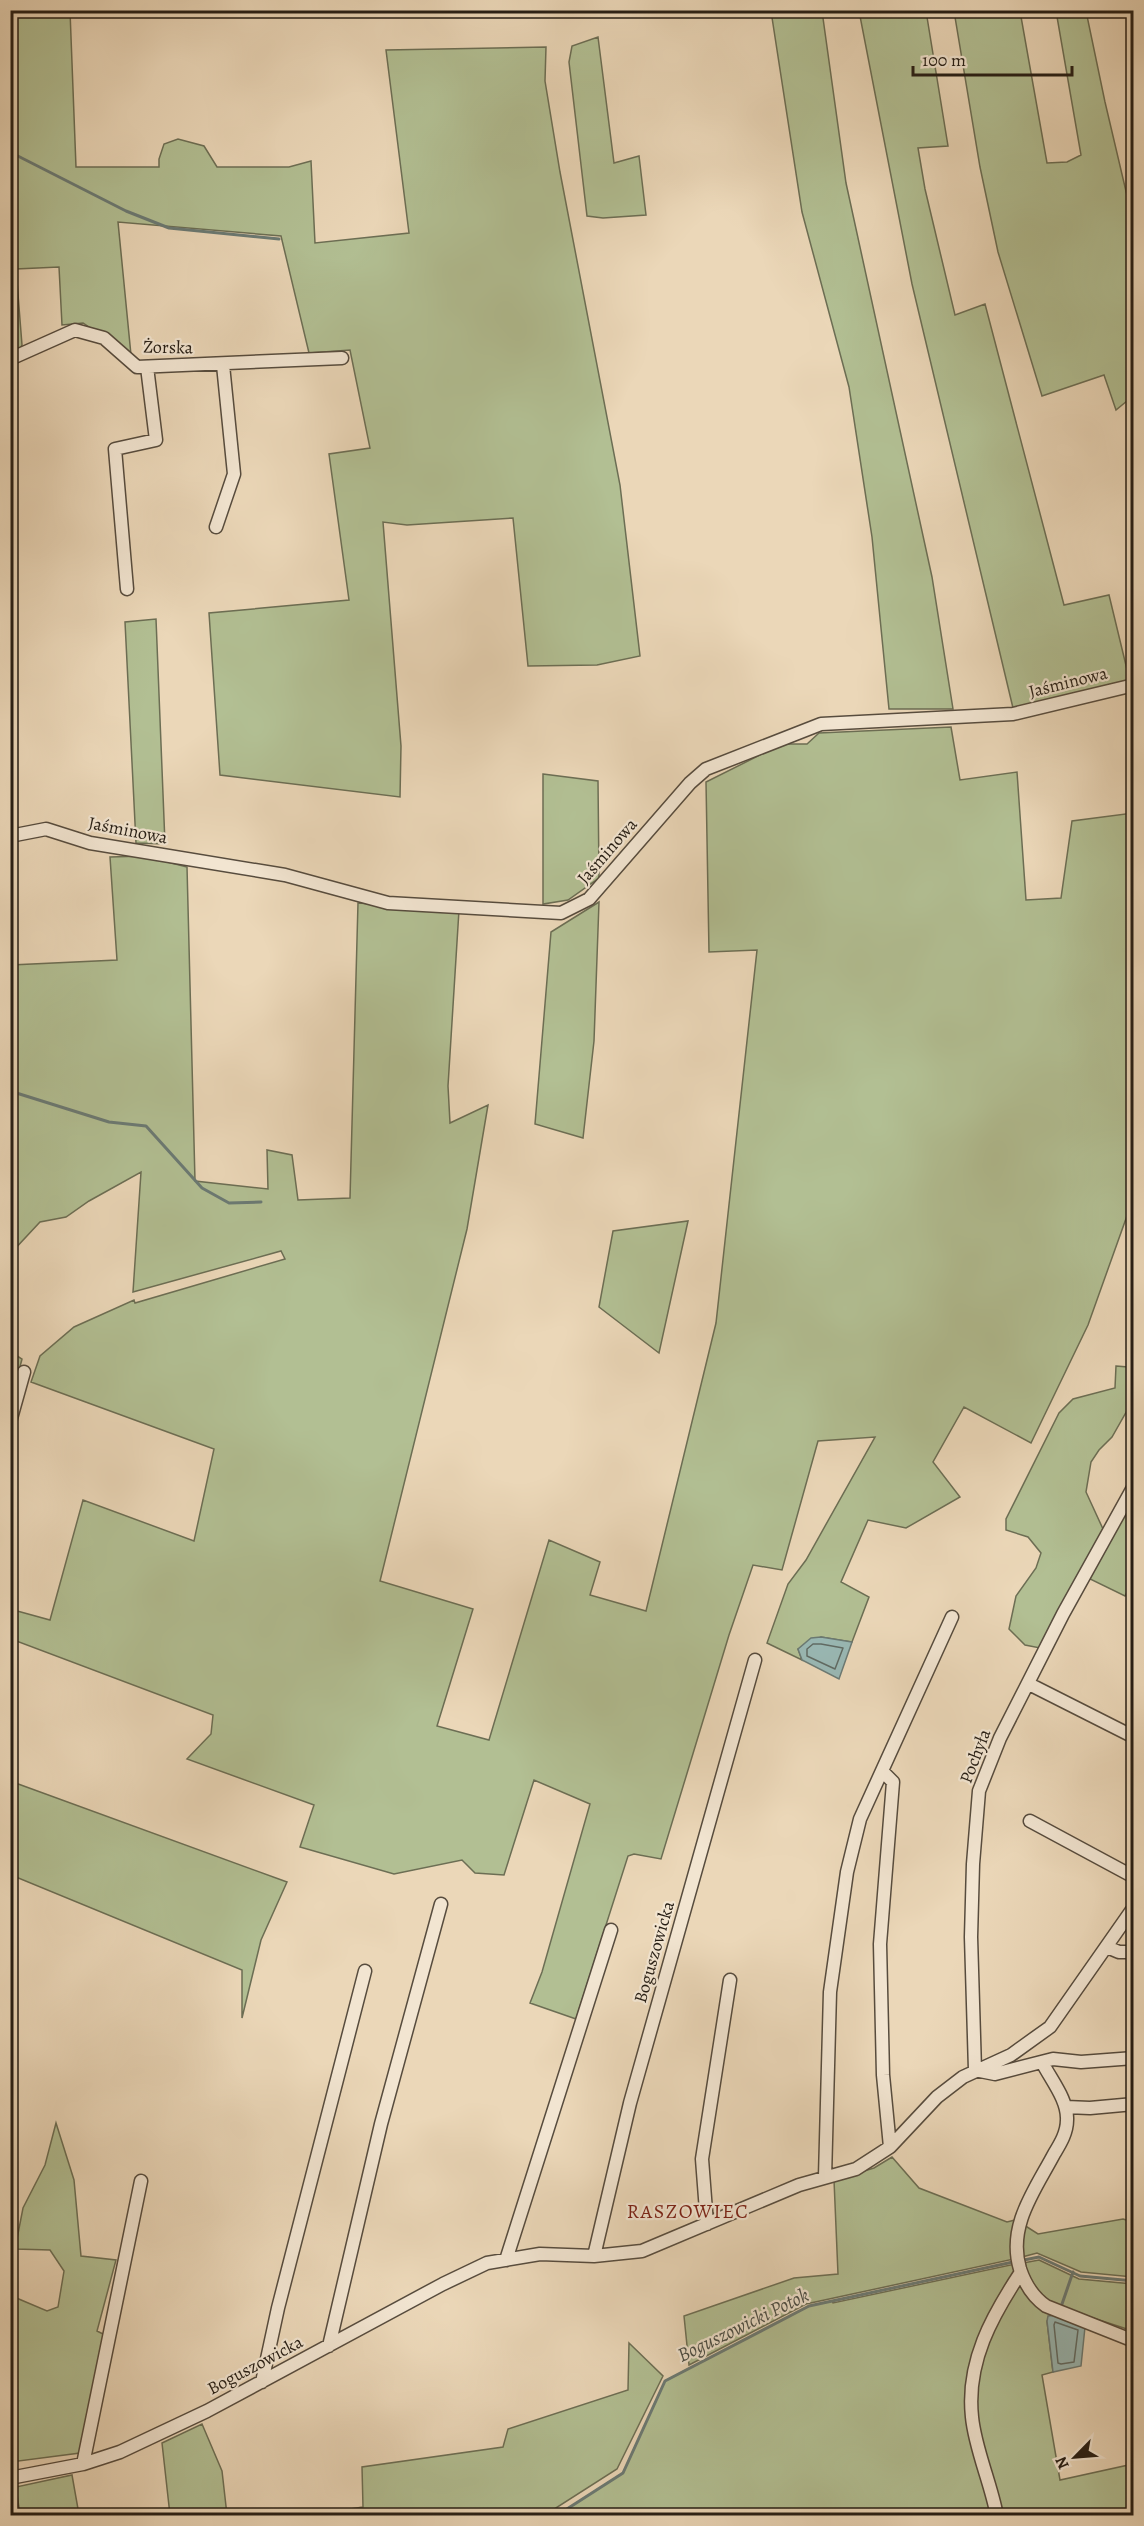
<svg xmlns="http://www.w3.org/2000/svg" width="1144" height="2526" font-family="Alegreya,serif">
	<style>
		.green { fill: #b2bf93; stroke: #6c6e54; stroke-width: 1.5 }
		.water { fill: #99b8b4; stroke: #6b7a74; stroke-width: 1.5 }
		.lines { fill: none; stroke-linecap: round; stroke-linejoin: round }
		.shore { stroke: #606b64; stroke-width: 1.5 }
		.stream { stroke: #6b7a74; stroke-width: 3 }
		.minor-casing { stroke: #574c3e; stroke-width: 15 }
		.minor { stroke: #f2e5d1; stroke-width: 12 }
		.labels { text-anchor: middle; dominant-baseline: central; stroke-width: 4.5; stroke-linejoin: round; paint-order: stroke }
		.street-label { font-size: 18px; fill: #261e15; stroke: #f2e5d1 }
		.neighbourhood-label { font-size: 20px; letter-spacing: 1.5px; fill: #7a1f14; stroke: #f2e5d1 }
		.water-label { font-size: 20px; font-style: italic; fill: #484c45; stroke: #f2e5d1 }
	</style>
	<rect width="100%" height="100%" fill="#ebd7b8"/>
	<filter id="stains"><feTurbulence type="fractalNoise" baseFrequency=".00333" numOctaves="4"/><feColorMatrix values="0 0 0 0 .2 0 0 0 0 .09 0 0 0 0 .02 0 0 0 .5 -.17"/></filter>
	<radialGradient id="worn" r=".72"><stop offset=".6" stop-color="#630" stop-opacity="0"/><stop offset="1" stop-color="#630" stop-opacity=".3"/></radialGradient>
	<!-- green -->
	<path class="green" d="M14,11H70L76,167H159V159L164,144L178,139L204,146L217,167H289L311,161L315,243L409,233L386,50L546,47L545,81L560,172L620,485L640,656L597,665L528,666L513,518L407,525L383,522L401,746L400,797L220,775L209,613L349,600L329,454L370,448L350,350L309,353L281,236L118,222L131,355L83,323L62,325L59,267L16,269L22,345L17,356L11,357L10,137Z
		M771,11H822L846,183L932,577L953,709H889L872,537L849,387L802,212Z
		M859,11H926L948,146L918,148L925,189L955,315L985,304L1064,605L1109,595L1130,682L1013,708L912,284Z
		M954,11H1020L1047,163L1067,162L1081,155L1056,11H1086L1105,102L1133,221V396L1116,410L1104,375L1042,396L998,252L980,167Z
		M598,37L614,163L639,156L646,215L603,218L587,216L569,62L572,46Z
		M156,619L165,844L136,843L125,622Z
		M951,727L960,780L1017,772L1026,900L1061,898L1072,821L1133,813V1199L1088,1325L1031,1443L964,1407L933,1462L960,1497L906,1528L868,1520L841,1582L869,1597L852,1642L821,1637L798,1649L802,1660L767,1643L788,1584L806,1560L875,1437L818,1441L782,1570L753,1565L729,1635L661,1859L634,1854L628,1856L576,2019L530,2003L542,1972L590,1804L534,1780L504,1875L475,1873L462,1860L394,1874L300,1847L314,1805L187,1759L211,1734L213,1715L11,1639L10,1609L50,1620L83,1500L194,1541L214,1449L31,1382L40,1356L74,1327L134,1300L135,1303L285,1259L281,1251L133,1292L141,1172L89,1201L66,1217L40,1222L11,1253V965L117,960L110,857L144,856L187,867L195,1181L268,1189L267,1150L292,1155L298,1200L350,1198L358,903L459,910L448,1086L450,1123L488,1105L467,1229L380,1581L473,1609L437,1726L489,1740L549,1540L600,1562L590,1595L646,1611L716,1323L757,950L709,952L706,782L782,744H807L819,733Z
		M543,774L598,781L599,878L568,900L543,904Z
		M599,902L594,1041L583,1138L535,1124L551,932Z
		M688,1221L659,1353L599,1307L613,1231Z
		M11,1352L22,1359L11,1401Z
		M1116,1366L1128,1367L1133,1383V1400L1112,1437L1099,1450L1091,1462L1086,1492L1103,1529L1040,1648L1025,1645L1009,1629L1016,1596L1036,1568L1041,1553L1028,1537L1006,1530V1519L1059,1413L1073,1399L1115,1388Z
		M1126,1512L1133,1516V1590L1129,1588L1125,1596L1088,1578Z
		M10,1781L287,1882L261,1940L242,2018V1970L11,1875Z
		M56,2123L74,2180L81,2256L116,2260L97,2331L105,2335L80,2453L11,2462V2300L14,2297L47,2311L58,2307L64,2271L50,2250L15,2249L23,2208L45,2165Z
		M892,2157L919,2188L1007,2222L1015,2220L1014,2259L806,2304L689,2365L684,2316L794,2278L838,2274L834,2180L874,2168Z
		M1123,2219L1133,2222V2277L1081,2272L1037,2253L1022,2257L1020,2237L1024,2225L1038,2234Z
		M1039,2260L1079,2279L1133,2284V2331L1050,2304L1037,2291L1023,2263Z
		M1015,2264L1021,2281L1056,2315L1047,2321L1053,2372L1042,2375L1060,2480L1133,2464V2515H1001L971,2407L997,2515L556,2516L623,2473L665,2381L809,2306L832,2301L833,2303Z
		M629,2343L663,2376L617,2469L545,2515H311L363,2507L362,2467L503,2447L508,2429L628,2390Z
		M202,2424L222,2471L227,2515H170L162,2443Z
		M72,2475L78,2509L95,2515H20L16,2487Z"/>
	<!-- water -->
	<path class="water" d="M821,1637L852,1642L839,1679L802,1660L798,1649L811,1638Z
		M1056,2315L1085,2327L1081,2366L1053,2372L1047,2321L1048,2316Z"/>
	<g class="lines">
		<!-- shore -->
		<path class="shore" d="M821,1644L843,1648L835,1669L807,1656V1649L813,1644Z
			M1055,2322L1078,2330L1074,2362L1061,2364L1058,2363L1054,2325Z"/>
		<!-- stream -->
		<path class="stream" d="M10,152L126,211L169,228L279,239
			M10,1091L109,1122L146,1126L202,1188L229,1203L261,1202
			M1024,2260L1039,2257L1080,2276L1134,2281
			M1061,2307L1073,2272
			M363,2510L364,2516
			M556,2516L623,2473L665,2381L809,2306L1013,2262"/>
		<defs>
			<path id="minor" d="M10,359L75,330L104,338L137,367L342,358
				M216,527L234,474L223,365
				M127,589L115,449L156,440L147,367
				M10,836L46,829L90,843L285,875L388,903L561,913L589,899L690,783L706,769L821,724L1013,714L1134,685
				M10,1422L24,1372
				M1029,1684L1134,1737
				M882,1771L893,1782L880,1944L883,2075L890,2147
				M1030,1821L1134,1877
				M1107,1947L1119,1952H1134
				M1042,2062C1051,2080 1068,2100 1067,2120C1067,2133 1060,2144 1054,2154C1035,2190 1007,2226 1020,2269C1025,2284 1033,2297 1046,2306L1134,2341
				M975,2070L971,1937L973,1864L979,1791L1000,1738L1063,1614L1134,1486
				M975,2070L995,2074L1053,2059L1081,2062L1134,2058
				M1066,2107L1090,2108L1134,2104
				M825,2177L830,1992L847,1872L860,1819L952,1617
				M707,2224L702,2159L730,1980
				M594,2256L630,2103L755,1660
				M506,2260L611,1930
				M329,2346L381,2124L441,1904
				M262,2382L278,2308L365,1971
				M83,2464L141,2181
				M10,2478L83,2464L120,2452L207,2411L443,2284L487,2263L540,2254L594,2256L642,2251L799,2185L856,2169L890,2147L937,2097L963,2077L1011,2055L1050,2027L1134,1907
				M997,2516C991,2483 975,2449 972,2417C966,2362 992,2316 1021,2272"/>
		</defs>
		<!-- minor casing -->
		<use href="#minor" class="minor-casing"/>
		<!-- minor -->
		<use href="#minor" class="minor"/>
	</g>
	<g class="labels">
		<!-- street labels -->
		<g class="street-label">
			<text transform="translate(168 347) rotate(1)">Żorska</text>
			<text transform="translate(1068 682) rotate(-14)">Jaśminowa</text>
			<text transform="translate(128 830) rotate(11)">Jaśminowa</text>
			<text transform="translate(607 851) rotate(-49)">Jaśminowa</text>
			<text transform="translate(975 1756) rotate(-69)">Pochyła</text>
			<text transform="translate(654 1952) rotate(-74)">Boguszowicka</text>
			<text transform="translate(255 2365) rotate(-28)">Boguszowicka</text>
		</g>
		<!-- neighbourhood labels -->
		<g class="neighbourhood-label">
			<text x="688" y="2211">RASZOWIEC</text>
		</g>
		<!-- water labels -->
		<g class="water-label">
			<text transform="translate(743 2325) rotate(-26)">Boguszowicki Potok</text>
		</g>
	</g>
	<!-- margin -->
	<rect width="1144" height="2526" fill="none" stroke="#ebd7b8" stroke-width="36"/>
	<rect x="12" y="12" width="1120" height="2502" fill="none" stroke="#261e15" stroke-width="3"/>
	<rect x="18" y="18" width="1108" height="2490" fill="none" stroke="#261e15" stroke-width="1.5"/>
	<!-- north arrow -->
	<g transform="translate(1075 2457) rotate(245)" stroke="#f2e5d1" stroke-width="4.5" paint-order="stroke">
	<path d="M0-4.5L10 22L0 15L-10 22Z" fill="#261e15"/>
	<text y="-9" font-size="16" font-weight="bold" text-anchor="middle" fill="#261e15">N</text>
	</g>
	<!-- scale -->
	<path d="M913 66v9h159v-9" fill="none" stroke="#261e15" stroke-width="3"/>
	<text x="922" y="66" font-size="18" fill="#261e15" stroke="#f2e5d1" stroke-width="4.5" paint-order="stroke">100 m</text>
	<rect width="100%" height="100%" filter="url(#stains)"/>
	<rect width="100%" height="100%" fill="url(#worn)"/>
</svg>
